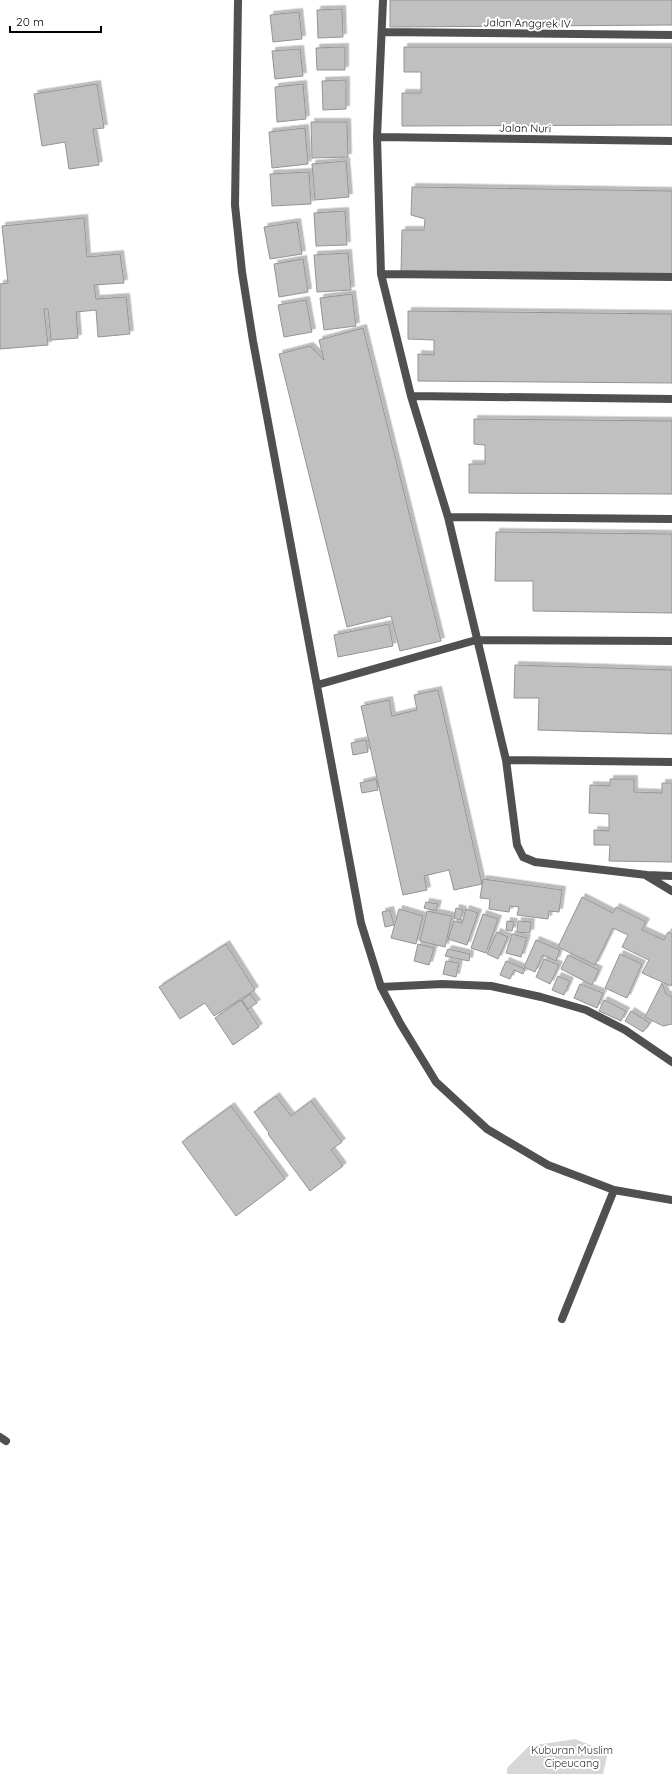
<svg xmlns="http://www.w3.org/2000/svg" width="672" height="1774" font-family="Quicksand,sans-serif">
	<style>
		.green { fill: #d7d7d7 }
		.building { fill: #c0c0c0; stroke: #949494; filter: url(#shadow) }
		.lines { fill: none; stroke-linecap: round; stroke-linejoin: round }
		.street { stroke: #505050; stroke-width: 8 }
		.labels { text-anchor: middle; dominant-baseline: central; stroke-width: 4; stroke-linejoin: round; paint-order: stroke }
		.street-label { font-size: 11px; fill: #000; stroke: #fff }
		.park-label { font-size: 11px; fill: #2e2e2e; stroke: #fff }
	</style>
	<defs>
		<filter id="shadow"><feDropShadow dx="3.5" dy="-3.5" stdDeviation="0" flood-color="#0004"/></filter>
	</defs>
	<rect width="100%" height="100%" fill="#fff"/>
	<!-- green -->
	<path class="green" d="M575,1739L608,1752L603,1774H507V1768L529,1746Z"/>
	<!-- building -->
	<path class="building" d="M390,0H672V25L390,27Z
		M342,9L343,37L318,38L317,10Z
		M299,12L302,39L273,42L270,15Z
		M345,47V70H317L316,48Z
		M404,47H672V125L402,126V93H421V72H404Z
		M300,49L303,76L275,79L272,51Z
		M346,80V109L323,110L322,81Z
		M97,84L104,128L93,129L99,165L69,169L65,142L42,146L34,94Z
		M303,84L306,119L277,122L275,87Z
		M311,122H347L348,157L312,158Z
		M305,128L308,164L272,168L269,132Z
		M346,161L349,197L315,200L312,164Z
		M309,172L311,204L272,206L270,174Z
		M412,187L672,191V276L401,272L402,230H424L425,219L411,215Z
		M345,211L347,245L316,246L314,213Z
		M84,218L87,257L120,254L124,283L94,285L96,299L126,297L130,334L98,337L96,310L76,312L78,338L51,340L48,309H44L48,345L0,349V284L8,283L2,226Z
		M297,222L302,254L270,259L264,227Z
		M348,253L351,290L317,292L314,255Z
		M303,259L308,292L279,297L274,264Z
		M352,294L356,326L324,330L320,298Z
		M306,300L312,332L284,337L278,305Z
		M408,311L672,314V383L418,381V354L434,355V340L408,339Z
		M363,328L441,641L400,651L391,616L347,627L279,354L310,346L324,360L319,340Z
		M474,419L672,421V494L469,493V464H485V445L474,444Z
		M496,532L672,534V613L533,611V581H495Z
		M389,624L393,646L338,657L334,635Z
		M515,665L672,670V734L538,730L539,698H514Z
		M438,690L482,884L454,890L449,870L424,876L427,890L403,895L361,706L389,700L392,716L417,710L414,695Z
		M366,740L368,752L353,755L351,743Z
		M376,779L378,790L362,793L360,783Z
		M610,779H634V792L662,793V783H672V862L609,861L610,845H594V830L609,831V814L589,813L590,785L610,786Z
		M483,879L562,890L559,912L549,911L548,919L517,915L519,907L510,906L509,912L489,909L490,899L480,898Z
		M582,897L613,913L616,907L646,922L642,930L664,940L668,932L672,934V983L671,986L642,973L649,960L622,947L628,935L613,928L595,965L558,947Z
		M426,902L438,904L436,911L424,908Z
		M456,908L463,910L460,920L454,918Z
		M399,909L423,916L416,944L391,938Z
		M466,909L478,913L467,945L448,939L454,921L462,923Z
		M390,910L394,925L385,927L382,912Z
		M427,911L452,916L445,947L420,941Z
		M483,914L498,919L486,953L471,948Z
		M507,921L514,922L512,931L506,930Z
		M518,921L531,922L530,933L517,932Z
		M497,932L508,937L498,959L487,954Z
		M512,934L527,938L521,957L506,953Z
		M536,940L560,950L556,961L543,955L535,972L524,967Z
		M226,944L255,990L214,1016L205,1003L180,1019L159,987Z
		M418,944L434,948L429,965L414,961Z
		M448,949L470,954L469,961L445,956Z
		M620,954L642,964L627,998L605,988Z
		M568,955L599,970L592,985L561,969Z
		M544,959L559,965L550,984L536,977Z
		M446,961L459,963L456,977L443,974Z
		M506,961L525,969L523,974L514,970L510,979L500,975Z
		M558,976L570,981L564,995L552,990Z
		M662,983L666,994L672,997V1024L663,1026L645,1017Z
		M580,984L603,993L597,1008L574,998Z
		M250,994L257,1003L248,1009L242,1000Z
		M241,1000L259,1027L233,1045L215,1018Z
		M604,1000L626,1011L621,1021L599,1011Z
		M631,1011L650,1023L643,1032L625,1021Z
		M276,1096L291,1116L311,1101L342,1142L331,1150L343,1166L310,1191L268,1134L269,1133L254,1112Z
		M231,1106L285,1179L236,1216L182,1142Z"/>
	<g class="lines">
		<!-- street -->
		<path class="street" d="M238,0L235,205L242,272L253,341L361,923L381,987L400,1023L436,1082L487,1129L548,1165L614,1190L672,1200
			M383,0L377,137L381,274L411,396L448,517L506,760L517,845L523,857L535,862L647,875L672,876
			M382,32L672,35
			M377,137L672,141
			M381,274L672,277
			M411,396L672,399
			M448,517L672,519
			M317,685L476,640L672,641
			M506,760L672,762
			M647,876L672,891
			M381,987L442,984L491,986L541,997L586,1010L625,1030L672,1062
			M562,1319L614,1190
			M0,1437L6,1441"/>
	</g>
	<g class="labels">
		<!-- street labels -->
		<g class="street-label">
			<text transform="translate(527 23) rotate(1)">Jalan Anggrek IV</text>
			<text transform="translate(525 128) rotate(1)">Jalan Nuri</text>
		</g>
		<!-- park labels -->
		<g class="park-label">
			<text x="572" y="1750">Kuburan Muslim<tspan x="572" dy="13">Cipeucang</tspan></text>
		</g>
	</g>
	<!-- scale -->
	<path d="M10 26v6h91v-6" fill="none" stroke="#000000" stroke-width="2"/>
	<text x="16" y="26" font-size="12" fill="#000000" stroke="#ffffff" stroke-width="3" paint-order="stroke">20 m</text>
</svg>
